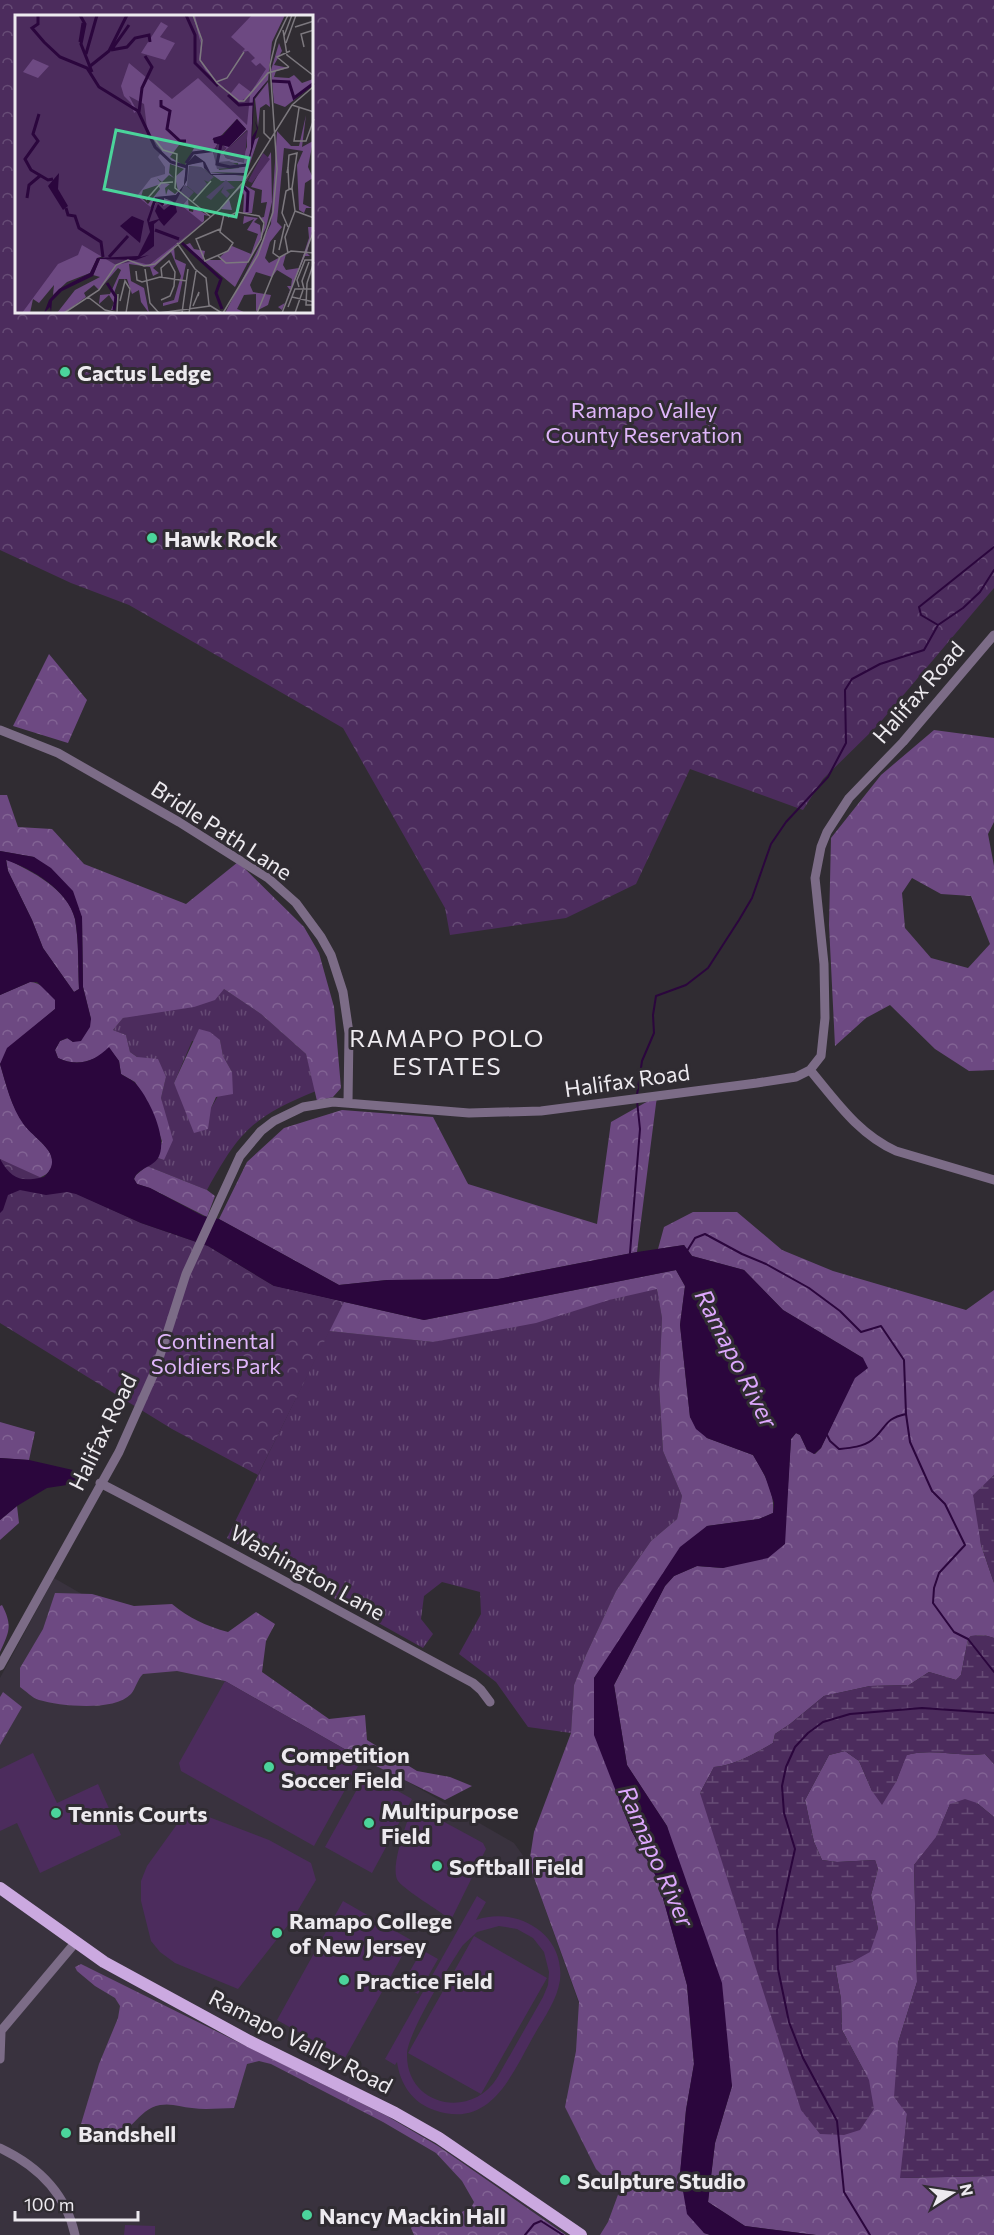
<svg xmlns="http://www.w3.org/2000/svg" width="994" height="2235" font-family="Commissioner,sans-serif">
	<style>
		.built { fill: #39323e }
		.grass { fill: url(#grass-tufts); fill-rule: evenodd }
		.forest { fill: url(#forest-crowns); fill-rule: evenodd }
		.wetland { fill: url(#wetland-marsh) }
		.park { fill: url(#park-crowns); fill-rule: evenodd }
		.pitch { fill: #4c2c5d; fill-rule: evenodd }
		.water { fill: #2b063d; fill-rule: evenodd }
		.lines { fill: none; stroke-linecap: round; stroke-linejoin: round }
		.stream { stroke: #2b063d; stroke-width: 2 }
		.minor { stroke: #7c6c87; stroke-width: 9 }
		.major { stroke: #cba9e0; stroke-width: 12 }
		.poi-dot { fill: #4bd49b; stroke: #302c32; stroke-width: 2 }
		.labels { text-anchor: middle; dominant-baseline: central; stroke-width: 6; stroke-linejoin: round; paint-order: stroke }
		.poi-label { font-size: 22px; font-weight: bold; fill: #edeaef; stroke: #302c32; text-anchor: start }
		.park-label { font-size: 22px; fill: #dfb5fa; stroke: #302c32 }
		.street-label { font-size: 22px; fill: #edeaef; stroke: #302c32 }
		.neighbourhood-label { font-size: 24px; letter-spacing: 1.5px; fill: #edeaef; stroke: #302c32 }
		.water-label { font-size: 24px; font-style: italic; fill: #dda7fd; stroke: #302c32 }
		.inset-river { fill: none; stroke: #2b063d; stroke-width: 3 }
		.inset-road { fill: none; stroke: #7c787e; stroke-width: 1.5 }
		.view { fill: #4bd49b; fill-opacity: 0.15; stroke: #4bd49b; stroke-width: 3 }
		.inset-edge { fill: none; stroke: #edeaef; stroke-width: 3 }
	</style>
	<defs>
		<pattern id="grass-tufts" width="24" height="20" patternUnits="userSpaceOnUse" patternTransform="scale(1.5)"><rect width="24" height="20" fill="#4c2c5d"/><path d="M3 7l-1-3M5 7V3M7 7l1-3M15 17l-1-3M17 17v-4M19 17l1-3" fill="none" stroke="#664b75"/></pattern>
		<pattern id="forest-crowns" width="20" height="18" patternUnits="userSpaceOnUse" patternTransform="scale(1.5)"><rect width="20" height="18" fill="#6d4982"/><path d="M2 6a3 3 0 1 1 6 0M12 15a3 3 0 1 1 6 0" fill="none" stroke="#826394"/></pattern>
		<pattern id="wetland-marsh" width="20" height="14" patternUnits="userSpaceOnUse" patternTransform="scale(1.5)"><rect width="20" height="14" fill="#4c2c5d"/><path d="M1 5h8M5 5V1M11 12h8M15 12V8" fill="none" stroke="#664b75"/></pattern>
		<pattern id="park-crowns" width="20" height="18" patternUnits="userSpaceOnUse" patternTransform="scale(1.5)"><rect width="20" height="18" fill="#4c2c5d"/><path d="M2 6a3 3 0 1 1 6 0M12 15a3 3 0 1 1 6 0" fill="none" stroke="#664b75"/></pattern>
	</defs>
	<rect width="100%" height="100%" fill="#302c32"/>
	<!-- built -->
	<path class="built" d="M54,1578L514,1843L529,1864L646,2191L627,2235H0V1678Z"/>
	<!-- grass -->
	<path class="grass" d="M224,989L261,1014L306,1054L316,1091C253,1117 240,1130 207,1190L147,1166L158,1158L164,1160L165,1116L161,1098L166,1077L130,1052L126,1035L113,1030L123,1018ZM220,1040L223,1056L232,1072L211,1108L180,1095L174,1083L192,1041Z
		M657,1288L662,1318L659,1385L663,1451L682,1496L677,1519L651,1541L616,1591L586,1655L574,1685L571,1733L528,1727L496,1682L459,1654L481,1614L480,1592L442,1582L424,1596L421,1619L433,1634L423,1648L227,1538L329,1331L433,1342Z"/>
	<!-- forest -->
	<path class="forest" d="M49,654L87,700L68,743L13,726Z
		M934,730L994,738V822L988,834L994,866V1070L969,1071L935,1049L890,1005L866,1018L835,1046L829,925L831,838L881,775ZM912,878L941,894L971,896L990,944L968,968L931,958L905,928L902,893Z
		M0,795H7L18,827L52,829L84,864L186,904L238,862L304,927L319,953L334,1007L341,1088L333,1097L317,1101L306,1054L261,1014L224,989L215,1000L194,1007L123,1018L113,1030L126,1035L130,1052L137,1057L158,1059L166,1077L161,1098L173,1140L164,1160L158,1158L162,1141L149,1105L135,1082L121,1074L119,1061L109,1048C94,1062 77,1067 58,1058L55,1050L60,1041L68,1038L73,1042L91,1019L83,987L82,917L34,857L0,851Z
		M6,859C31,871 68,889 75,919C79,941 78,967 79,989L74,992L43,948L32,920L8,871Z
		M30,982C41,982 48,992 55,999V1009L22,1037L0,1064C6,1084 11,1106 24,1124C31,1134 47,1145 51,1155C56,1171 45,1177 32,1180L0,1159V995Z
		M199,1029L210,1032L220,1040L223,1056L232,1072L233,1094L216,1097L211,1108L208,1129L194,1133L174,1083Z
		M657,1096L637,1252L498,1279L387,1280L339,1285L219,1219L247,1162L284,1128L342,1110L433,1117L468,1184L597,1224L611,1122Z
		M147,1166L207,1190L215,1196L207,1217L150,1188L137,1184L134,1179L136,1175Z
		M693,1212H737L782,1250L833,1271L966,1310L994,1290V1475L987,1483L979,1526L981,1545L994,1583V1638L984,1635L971,1636L968,1639L961,1675L956,1680L929,1672L909,1685L870,1686L824,1696L790,1724L775,1734L773,1743C754,1754 735,1765 714,1767L700,1793L869,2080L842,2030L841,1999L835,1965L852,1962L878,1929L871,1895L878,1869L875,1860L837,1862L822,1860L814,1842L805,1800L829,1755L845,1751L859,1761L872,1791L896,1782L906,1755C932,1748 958,1757 985,1754L994,1764V1817L977,1803L950,1804L936,1838L914,1865L917,1982L898,2043L907,2114L901,2178L994,2176V2235H816L745,2226L708,2202L715,2143L732,2086L667,1826L627,1765L614,1685L665,1586L674,1576L697,1566L723,1568L784,1544L791,1439L796,1433L800,1435L807,1450L815,1454L821,1448L863,1358L783,1310L744,1270L692,1256L684,1245L658,1249L664,1227Z
		M676,1270L685,1286L680,1325L690,1417L707,1438L753,1455C764,1473 775,1492 773,1513L759,1519L707,1526L594,1678L631,1830L658,1880L687,1985L694,2064L686,2110L680,2174L704,2233L710,2235H600L608,2222L619,2192L596,2169L565,2107L576,2051L579,2002L529,1864L534,1832L571,1733L574,1685L586,1655L616,1591L651,1541L677,1519L682,1496L663,1451L659,1385L662,1318L657,1289L609,1300L536,1323L433,1342L329,1331L239,1314L274,1286L424,1320Z
		M0,1422L35,1432L29,1460L0,1458Z
		M17,1506L19,1523L0,1540V1520Z
		M55,1593L92,1594L134,1606L172,1604C189,1618 206,1626 228,1632L256,1612L275,1624L266,1641L262,1672L329,1719L365,1715L367,1740L417,1771L450,1777L472,1786L445,1800L362,1759L225,1681L177,1671L143,1674C137,1680 136,1688 131,1694C114,1712 60,1706 39,1700C32,1698 26,1691 20,1687V1668L43,1629Z
		M2,1605C13,1626 9,1632 0,1652V1606Z
		M3,1692L22,1707L0,1745V1697Z
		M81,1964L387,2116L438,2146L566,2235H414L411,2228L424,2211L440,2225L472,2206L474,2202L462,2181L436,2153L383,2122L271,2064L259,2061L247,2064L234,2108C220,2108 206,2110 192,2108C181,2107 172,2103 160,2105C135,2109 128,2145 98,2138C90,2136 84,2131 81,2124L99,2064L118,2018L120,2006L115,1998L95,1986L77,1971L75,1967Z"/>
	<!-- wetland -->
	<path class="wetland" d="M994,1475V1583L981,1545L973,1495Z
		M984,1635L994,1638V1764L985,1754C958,1757 932,1748 907,1755L896,1782L882,1805L872,1791L859,1761L845,1751L829,1755L805,1800L814,1842L822,1860L837,1862L875,1860L878,1869L871,1895L878,1929L870,1952L852,1962L835,1966L841,1999L842,2030L869,2080L874,2109L860,2130L844,2135L820,2134L801,2110L700,1793L714,1767C735,1765 754,1754 773,1743L775,1734L790,1724L824,1696L870,1686L909,1685L929,1672L956,1680L961,1675L968,1639L971,1636Z
		M965,1799L977,1803L994,1817V2176L900,2178L907,2114L894,2097L898,2043L917,1982L914,1865L936,1837L950,1804Z"/>
	<!-- park -->
	<path class="park" d="M0,0H994V588L878,725L823,779L803,810L690,769L636,884L566,918L450,935L445,908L343,728L129,605L71,583L0,550ZM312,16V312H16V16Z
		M0,1159L141,1223L208,1246L274,1286L344,1302L258,1475L172,1429L0,1323Z"/>
	<!-- pitch -->
	<path class="pitch" d="M225,1681L362,1759L314,1846L181,1771L179,1763Z
		M33,1753L57,1803L98,1784L121,1835L40,1873L17,1823L0,1831V1769Z
		M366,1773L412,1799L372,1873L325,1847Z
		M413,1805L483,1843L486,1849L451,1920C439,1910 407,1892 398,1881C389,1868 408,1820 413,1805Z
		M188,1809L269,1840L311,1863L316,1880L292,1920L238,1989L175,1963L160,1952L151,1941L141,1901V1881L147,1866Z
		M477,1896L486,1902L476,1920C516,1906 565,1933 560,1980C557,2001 543,2019 533,2037C511,2076 490,2130 434,2110C413,2103 400,2084 397,2062L395,2065L385,2059ZM499,1926L517,1929L533,1938L544,1952L549,1972L548,1985L543,1997L497,2078C471,2120 406,2106 407,2054C407,2034 450,1964 463,1945L477,1932Z
		M343,1901L411,1940L345,2058L277,2020Z
		M474,1936L547,1978L481,2094L408,2053Z
		M422,1950L438,1959L418,1994L402,1985Z
		M125,2225L155,2226V2235H124Z"/>
	<!-- water -->
	<path class="water" d="M0,851L34,857L51,868L73,891L82,917L83,987L91,1019L90,1027L81,1041L73,1042L67,1038L60,1041L55,1050L58,1058C78,1067 94,1062 109,1047L119,1061L121,1074C125,1077 133,1080 136,1084C149,1098 169,1140 158,1158C153,1167 138,1168 134,1179L137,1184L150,1188L203,1216L219,1219L339,1285L387,1280L498,1279L637,1252L684,1245L692,1256L744,1270L783,1310L863,1358L868,1368L855,1378L821,1448L814,1454L807,1450L800,1435L796,1433L791,1439L785,1544L768,1558L723,1568L697,1566L674,1576L665,1586L614,1685L627,1765L667,1826L722,1983L732,2086L715,2143L708,2202L745,2226L816,2235H710L704,2233L687,2214L680,2174L686,2110L694,2064L687,1985L658,1880L631,1830L594,1735V1678L680,1547L707,1526L759,1519L773,1513L774,1503L765,1476L753,1455L707,1438L696,1429L690,1417L680,1325L685,1286L676,1270L424,1320L274,1286L208,1246L141,1223L76,1194L67,1192L46,1195L20,1190L8,1195L3,1210L0,1213V1159C12,1180 21,1182 44,1177C50,1171 54,1165 51,1156C49,1147 31,1134 24,1125C11,1107 6,1084 0,1064L7,1048L55,1009V1000L37,982H30L0,995ZM6,860C31,868 68,890 75,919C79,941 78,966 79,989L74,992L43,948L32,920L8,871Z
		M0,1458L29,1460L86,1473L80,1483L47,1488L17,1506L0,1520Z"/>
	<g class="lines">
		<!-- stream -->
		<path class="stream" d="M938,625L921,615L919,607L994,547
			M637,1095L642,1061L654,1033L653,1015L656,996L686,985L708,968L739,920L752,898L771,844L786,822L828,777L846,743L845,690L852,679L880,664L924,650L938,625L963,608L980,592L994,570
			M687,1251L695,1238L705,1234L742,1254L766,1264L809,1288L840,1311L861,1332L881,1326L904,1360L906,1414L910,1442L932,1491L945,1504L965,1545L939,1573L934,1588L933,1603L954,1632L968,1639L994,1672
			M630,1253L640,1129L637,1101
			M827,1435L830,1441L839,1449C850,1448 863,1447 872,1440C888,1427 883,1419 906,1414
			M525,2235L534,2224L541,2221L563,2235
			M870,2235L844,2192L837,2121L803,2058L789,2022L778,1969L777,1930L795,1849L784,1813L782,1786L786,1767L795,1747L808,1733L823,1722L850,1714L922,1708L994,1713"/>
		<!-- minor -->
		<path class="minor" d="M0,730L58,753L179,822L268,878L296,903L321,937L331,955L343,992L349,1033L348,1102
			M810,1070C836,1101 858,1134 896,1151L994,1180
			M100,1483C226,1548 349,1617 473,1683L481,1690L490,1702
			M0,1666L119,1452L155,1371L186,1274L240,1156L261,1131L274,1121L303,1107L333,1102L469,1113L541,1111L757,1083L796,1077L810,1070L821,1056L825,1018L824,964L815,878L821,847L827,832L849,798L903,742L994,635
			M0,2032L75,1943
			M0,2059L1,2032
			M0,2148C38,2166 66,2193 75,2235"/>
		<!-- major -->
		<path class="major" d="M0,1888L104,1962L249,2041L395,2113L439,2138L581,2235"/>
	</g>
	<!-- markers -->
	<g class="poi-dot">
		<circle cx="65" cy="372" r="6"/>
		<circle cx="152" cy="538" r="6"/>
		<circle cx="269" cy="1767" r="6"/>
		<circle cx="56" cy="1813" r="6"/>
		<circle cx="369" cy="1823" r="6"/>
		<circle cx="437" cy="1866" r="6"/>
		<circle cx="277" cy="1933" r="6"/>
		<circle cx="344" cy="1980" r="6"/>
		<circle cx="66" cy="2133" r="6"/>
		<circle cx="565" cy="2180" r="6"/>
		<circle cx="307" cy="2215" r="6"/>
	</g>
	<g class="labels">
		<!-- poi labels -->
		<g class="poi-label">
			<text x="77" y="372">Cactus Ledge</text>
			<text x="164" y="538">Hawk Rock</text>
			<text x="281" y="1754">Competition<tspan x="281" dy="25">Soccer Field</tspan></text>
			<text x="381" y="1810">Multipurpose<tspan x="381" dy="25">Field</tspan></text>
			<text x="68" y="1813">Tennis Courts</text>
			<text x="449" y="1866">Softball Field</text>
			<text x="289" y="1920">Ramapo College<tspan x="289" dy="25">of New Jersey</tspan></text>
			<text x="356" y="1980">Practice Field</text>
			<text x="78" y="2133">Bandshell</text>
			<text x="577" y="2180">Sculpture Studio</text>
			<text x="319" y="2215">Nancy Mackin Hall</text>
		</g>
		<!-- park labels -->
		<g class="park-label">
			<text x="644" y="409">Ramapo Valley<tspan x="644" dy="25">County Reservation</tspan></text>
			<text x="216" y="1340">Continental<tspan x="216" dy="25">Soldiers Park</tspan></text>
		</g>
		<!-- street labels -->
		<g class="street-label">
			<text transform="translate(918 692) rotate(-49)">Halifax Road</text>
			<text transform="translate(222 830) rotate(33)">Bridle Path Lane</text>
			<text transform="translate(627 1080) rotate(-8)">Halifax Road</text>
			<text transform="translate(102 1432) rotate(-64)">Halifax Road</text>
			<text transform="translate(308 1572) rotate(29)">Washington Lane</text>
			<text transform="translate(301 2041) rotate(27)">Ramapo Valley Road</text>
		</g>
		<!-- neighbourhood labels -->
		<g class="neighbourhood-label">
			<text x="447" y="1037">RAMAPO POLO<tspan x="447" dy="28">ESTATES</tspan></text>
		</g>
		<!-- water labels -->
		<g class="water-label">
			<text transform="translate(737 1358) rotate(63)">Ramapo River</text>
			<text transform="translate(657 1856) rotate(66)">Ramapo River</text>
		</g>
	</g>
	<!-- overview -->
	<g transform="translate(15 15)">
		<rect width="298" height="298" fill="#302c32"/>
		<path d="M173,151L186,152L199,162L193,167L189,165L192,169L183,180L172,171Z" fill="#4c2c5d"/>
		<path d="M0,0H270L257,27L253,65L238,83L236,134L230,158L194,157L229,161L233,151L239,125L244,122L229,166H206L186,152L174,151L172,171L165,177L172,165L173,150L188,146L180,140L170,150L179,133L167,126L155,142L171,152L169,170L161,180L139,184L134,196L89,241L82,243L75,258L52,267L38,280L39,270L24,288L18,284L15,298H0ZM222,104L231,114L214,131L208,130L211,134L205,137L203,147L223,148L224,153L204,155L198,137L203,128L197,124H203ZM232,115V132L225,147L211,143L208,138ZM155,149L169,154L160,162L163,176L160,179L153,174L151,180L150,173L155,169L145,167L142,163L147,167L154,160L159,163L154,158ZM143,170L145,174L133,189L126,182L128,175ZM264,28L267,36L259,50L274,53L261,56L259,62L274,63L279,60L287,68L298,64V70L270,92L259,88L256,55ZM253,67L255,92L251,89L245,93L243,112L240,84ZM291,100L287,132L298,126L293,152L298,163L290,168L288,189L297,193H291L289,198L284,195L282,150L288,136L269,133L262,207L267,212L255,227L250,243L254,248L271,239L268,250L271,255L284,253L294,223L293,212H298L292,238L295,241H290L267,295L263,292L270,288L275,275L272,271H276L277,264L262,255L257,262L241,257L235,270L238,277L256,280L253,290L241,296V279L229,280L222,294L231,298H210L256,209L262,116L276,131H284ZM256,137L257,187L251,213L220,272L170,230L175,228L179,234L190,236L188,245H206L205,242L217,231L236,239L243,219L232,215L239,204L228,209L229,201L243,203L239,207L245,210L246,219L250,208L245,203L249,202L252,187L246,188L247,175L236,172ZM235,160L229,170L240,176L237,198L228,199L229,180L225,173L214,184L217,195L206,194L219,177L230,167ZM149,183L159,186L152,190L162,197L173,183L174,196L178,197L179,192L194,201L189,200V206L159,232L160,244L171,249L163,287L148,291V288L159,285L166,261L156,237L138,253L144,258L138,261L135,252L114,249L116,266L129,273L134,298L126,287L124,275L117,279L112,264H104L99,278L100,295H96L99,288L94,280L84,289L85,280L95,279L106,255L103,253L84,275L79,270L69,278L71,282L49,298H42L60,275L85,262L78,260L85,244H92L134,206L140,188L149,190Z" fill="#6d4982" fill-rule="evenodd"/>
		<path d="M233,115L229,148L211,143L208,138ZM203,128L212,133L205,137L203,147L214,146L226,152L202,154L198,137Z" fill="#4c2c5d"/>
		<path d="M0,0H178L186,29L184,44L191,56L224,87L235,81L232,110L183,63L157,84L114,48L106,71L109,81L116,88L119,98L122,96L114,81L129,89L132,113L129,112L147,136L143,142L150,152V159L136,163L122,181L138,194L142,186L148,191L158,188L170,170L179,177L167,191L188,208L134,250L119,246L101,250L67,230L63,240L43,249L7,298L0,297ZM146,7L153,11L145,22L160,28L150,45L126,38ZM18,44L34,51L23,63L8,57ZM180,0L236,1L216,22L230,34L227,37L233,36L240,43L236,46L241,51L245,48L251,54L236,77L224,68L216,78L203,69L185,45L187,30Z" fill="#4c2c5d" fill-rule="evenodd"/>
		<path d="M248,138L255,144L237,168L233,166ZM211,165L220,173L211,175L215,179L212,183L206,177L209,171L196,185L191,182Z" fill="#4c2c5d"/>
		<path d="M253,65L239,84L237,122L242,114L240,106L243,113L230,160H196L189,153L188,147L173,150L172,165L160,188L162,197L149,211L144,205L139,209V231L125,242L134,240L121,245L85,244L78,261L47,276L37,286L36,298L35,292L29,298L34,285L44,274L75,258L82,243L123,241L135,217L132,205L140,182L161,180L169,170L171,149L180,140L190,147L196,159L230,158L236,134L238,83ZM149,183L159,187L149,195L143,189L140,196L144,204L134,207L141,186L148,191ZM222,104L231,114L214,132L199,128L198,123L208,120ZM44,158L43,174L53,191L48,195L33,171ZM117,201L129,206L125,228L105,211Z" fill="#2b063d" fill-rule="evenodd"/>
		<path class="inset-river" d="M23,0V9L17,13L29,27L45,42L72,53L84,72L123,96L140,132L156,147L172,152M65,0L70,9L66,29L77,57M171,0L180,20V48L203,71M65,27L68,8M97,34L114,10M96,35L112,32L120,23L134,20L135,27M71,39L82,0M74,52L94,36L112,0M256,66L274,67L279,83L299,68M213,80L224,90L238,89M146,85V91L155,96L152,114L165,126H171M124,97L127,73L137,52L130,41M24,99L18,119L23,126L10,144L16,155L33,165L38,164M206,129L202,149L215,152L232,150M171,148L178,138L202,135M228,171L233,177L232,197M12,183L14,170L26,160M51,193L53,200L60,201L64,213L86,227L88,242M140,215L164,224M167,228L206,264L201,278L207,294M94,242L113,221M92,268L101,282L99,295"/>
		<path class="inset-road" d="M178,0L187,25L185,45L202,68L224,86H229L253,58L274,52M280,12L299,6M268,15L272,40L299,61M269,21L277,0M271,28L281,0M289,32L286,19L299,15M274,52L262,42L275,36M201,67L212,63L229,37M277,90L299,97M284,93L279,126H291L299,104M249,95V118L255,124M138,122L148,135L162,139L160,173L196,202M272,158L273,153L274,174M131,185L146,168L158,167M178,186L196,166M280,196L299,203M273,212L267,198L271,176L277,173M205,214L181,224L190,246L213,236L218,228L205,217L209,199M260,225L258,238L265,243M162,228L180,254L191,263L194,290L207,298M264,235L270,209M273,238L270,222L280,196L277,173L282,138L274,140L273,153M203,241L211,248L233,247L246,224L249,208L244,201L222,197L213,202M130,254L135,288L144,298M121,256L122,265L127,267L145,262L172,266M292,268L291,290H299M292,268L299,247M284,272L282,265L290,245H299M289,274L287,266L294,247M73,282L90,295L102,298M277,282L299,287M146,285L155,281L159,271L160,257L154,246L146,253L147,262M105,286L110,266L115,274L111,298M178,291L184,277L183,281M273,292L280,274H299M49,298L84,275L101,250L113,245L129,251L140,249L205,194L230,165L277,90L298,72M102,298L103,279M144,298L195,291M167,298L173,254M174,298L181,256M208,298L243,240L258,197L262,154L255,50L261,25L273,0M242,298L265,242L276,236L299,238M267,298L299,215M280,298L288,275"/>
		<path class="view" d="M101,115L234,143L221,202L89,174Z"/>
		<rect width="298" height="298" class="inset-edge"/>
	</g>
	<!-- north arrow -->
	<g transform="translate(952 2193) rotate(78)" stroke="#302c32" stroke-width="4.5" paint-order="stroke">
	<path d="M0-4.5L10 22L0 15L-10 22Z" fill="#edeaef"/>
	<text y="-9" font-size="16" font-weight="bold" text-anchor="middle" fill="#edeaef">N</text>
	</g>
	<!-- scale -->
	<path d="M15 2211v9h123v-9" fill="none" stroke="#edeaef" stroke-width="3"/>
	<text x="24" y="2211" font-size="18" fill="#edeaef" stroke="#302c32" stroke-width="4.5" paint-order="stroke">100 m</text>
</svg>
